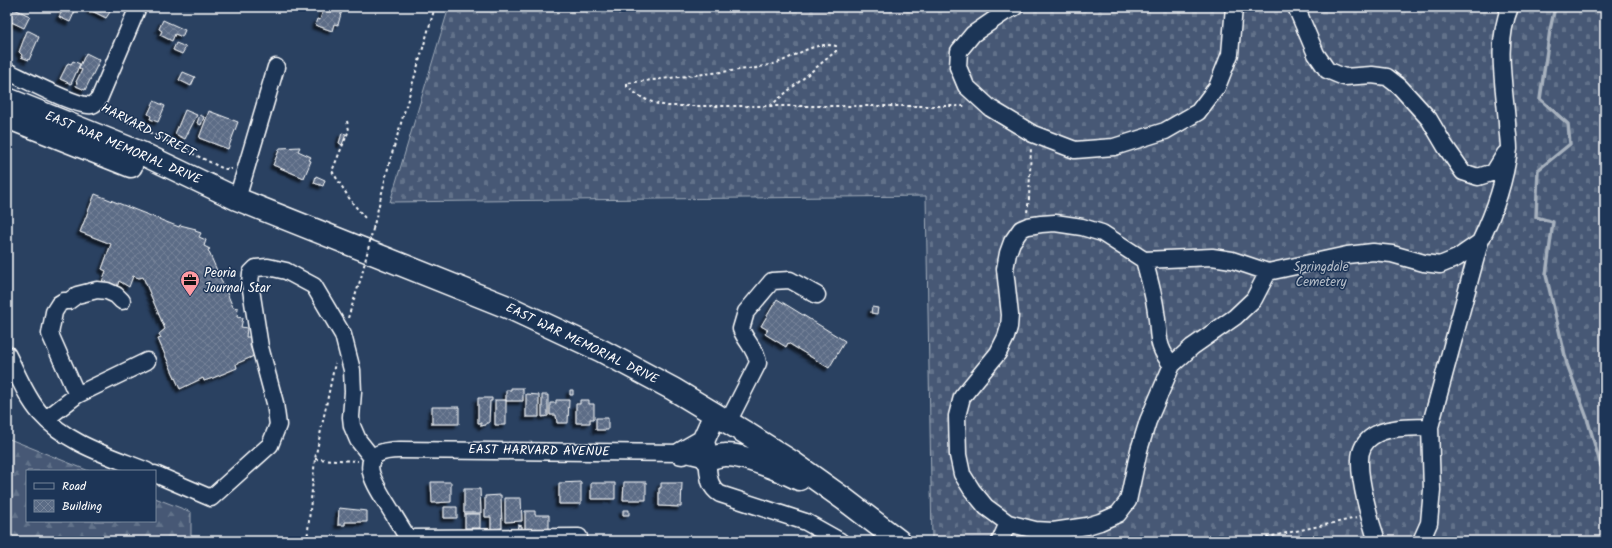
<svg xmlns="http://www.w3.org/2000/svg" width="1612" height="548" font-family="Kalam,sans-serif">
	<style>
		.forest { fill: url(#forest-firs); stroke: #a2acba }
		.cemetery { fill: url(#cemetery-stones); stroke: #a2acba }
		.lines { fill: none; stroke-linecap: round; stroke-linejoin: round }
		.stream { stroke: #a7b1be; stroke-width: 3.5 }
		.building { fill: url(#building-cross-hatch); stroke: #fff; filter: url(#shadow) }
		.minor-casing { stroke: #fff; stroke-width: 19 }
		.highway-casing { stroke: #fff; stroke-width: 25 }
		.path { stroke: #fff; stroke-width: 2; stroke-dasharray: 3 3; stroke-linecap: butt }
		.minor { stroke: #1d3557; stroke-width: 16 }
		.highway { stroke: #1d3557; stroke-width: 22 }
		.path-bridge { stroke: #fff; stroke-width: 2; stroke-dasharray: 3 3; stroke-linecap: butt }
		.labels { text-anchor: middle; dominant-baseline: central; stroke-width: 3; stroke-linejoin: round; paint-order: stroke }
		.street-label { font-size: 13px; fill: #fff; stroke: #1d3557 }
		.park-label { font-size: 13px; fill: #b5bdc8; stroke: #1d3557 }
		.poi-label { font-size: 13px; fill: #fff; stroke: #1d3557; text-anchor: start }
	</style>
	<defs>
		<pattern id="forest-firs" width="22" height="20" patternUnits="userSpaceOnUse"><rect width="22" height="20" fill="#465975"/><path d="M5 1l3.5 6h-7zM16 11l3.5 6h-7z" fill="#62728a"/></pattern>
		<pattern id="cemetery-stones" width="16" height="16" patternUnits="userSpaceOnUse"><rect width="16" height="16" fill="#465975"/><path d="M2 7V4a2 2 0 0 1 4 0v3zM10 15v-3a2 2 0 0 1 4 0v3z" fill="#62728a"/></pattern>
		<pattern id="building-cross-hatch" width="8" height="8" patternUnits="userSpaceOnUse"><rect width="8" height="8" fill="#5b6c86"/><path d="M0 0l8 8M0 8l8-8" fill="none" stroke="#748298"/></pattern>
		<filter id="shadow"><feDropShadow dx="-3.5" dy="3.5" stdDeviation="1" flood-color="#0009"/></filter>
	</defs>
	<rect width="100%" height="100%" fill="#2a4161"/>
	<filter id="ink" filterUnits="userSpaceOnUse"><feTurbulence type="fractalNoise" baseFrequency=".025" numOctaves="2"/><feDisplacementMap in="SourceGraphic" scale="8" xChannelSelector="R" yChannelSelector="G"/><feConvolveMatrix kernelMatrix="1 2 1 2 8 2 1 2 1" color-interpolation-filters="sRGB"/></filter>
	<g filter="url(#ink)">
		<!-- forest -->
		<path class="forest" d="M7,438L89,471H27V521H155V498L191,512V541H7Z"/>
		<!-- cemetery -->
		<path class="cemetery" d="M449,7H1605V541H932L926,196L390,202Z"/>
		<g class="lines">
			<!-- stream -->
			<path class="stream" d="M1555,7L1550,30L1540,99L1568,124L1570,144L1538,170L1536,217L1553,222L1546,275L1567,364L1587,418L1601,466L1605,471"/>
		</g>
		<!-- building -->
		<path class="building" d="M10,7L30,16L24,28L7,20V12Z
			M64,7L75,11L70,22L59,17Z
			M91,7H111L112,9L106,18L90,10Z
			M324,7H331L342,10L338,25L334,24L332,31L315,25L317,19L320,20Z
			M163,20L185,30L182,37L175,34L172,41L160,35L162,31L159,29Z
			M27,31H29L37,35V36L39,37L29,60L21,57L22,55L19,52Z
			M176,43L186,47L182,54L173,50Z
			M86,53L100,60L85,90L76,86L77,83L76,82L82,70L79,68Z
			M73,61L80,64L71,84L60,79L68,63L71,64Z
			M183,72L195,77L191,86L179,80Z
			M154,101L165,106L158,122L150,119L151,116L148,114Z
			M185,110L197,115L185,139L175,134Z
			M209,111L238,122L228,149L199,138Z
			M200,115L204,117L201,125L197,123Z
			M342,133L346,134L342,145L339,143Z
			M300,147L298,151L311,157L309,160L311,161L304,178L273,165L280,148Z
			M316,176L325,180L323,186L314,183Z
			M95,194L179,227L180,225L196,229L195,231L201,233L199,237L206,240L204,246L210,249L208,250L233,307L238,308L237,317L243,318L241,327L247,328L246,337H251L250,346L254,356L236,364L237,368L213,378L204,381L203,378L180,389L158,339L161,338L159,334L165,329L143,277L139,278L133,276L129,287L119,281L117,287L102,282L106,271L102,269L111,244L80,232Z
			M777,299L845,341L829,368L788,343L786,347L765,334L768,330L761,326Z
			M872,307L878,308L877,314L871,313Z
			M511,388H523V401H506V390H511Z
			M570,390H573V395H570Z
			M526,394L539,395V417H526Z
			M542,395H548V416L542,417Z
			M478,398H492V401H490L489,423H486V425L481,426V423H478Z
			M495,400H506V425H495Z
			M556,400H569L568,423H557L556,415H550V403H556Z
			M580,400H589V404H594V419H590V423H576V404H580Z
			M432,407H459V424H432Z
			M596,418H608V430H596Z
			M431,482H451V502L432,503Z
			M581,482V504H559V483Z
			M624,482H646V500H623Z
			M591,483H615V499H591Z
			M661,483H682L681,507L659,506V488H661Z
			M464,489H480L481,513H464Z
			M501,495L502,528L491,529V517H485V496Z
			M505,498H521L522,521L505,522Z
			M444,507H457V518H444Z
			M339,508L367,511V522H345V525H338Z
			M623,510H629V515H623Z
			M525,511H535V515H549V531H525Z
			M465,514H480V528H465Z
			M518,525L522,526V531H517Z
			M378,540V541H382H351Z"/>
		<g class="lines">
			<defs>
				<path id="minor" d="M1015,7L1005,12L973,34L959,51L958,67L966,86L990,108L1033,134L1075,150L1114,147L1165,131L1198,112L1217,87L1230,54L1234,7
					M1296,7L1316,54L1327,70L1344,77L1372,75L1387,77L1400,87L1429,119L1445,146L1463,172L1478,177L1494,172L1505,154
					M7,71C22,78 78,108 92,105C95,104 97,101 99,99L138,7
					M237,199L276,67
					M1144,260C1149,278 1154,295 1156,312C1160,336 1155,345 1172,365
					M1268,272L1254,299L1235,317L1192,347L1172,365L1148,421L1139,450L1128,501L1118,514L1100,522L1087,526L1053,531L1035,530L1008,523L986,507L972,490L962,474L958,455L957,416L962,397L998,353L1006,337L1009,327L1010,315L1005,269L1008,253L1012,242L1021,229L1028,226L1041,224L1055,223L1082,227L1102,233L1144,260L1212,257L1232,260L1268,272L1347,255L1373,252L1392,254L1424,263L1440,265L1457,258L1480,242
					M7,354C17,373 26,397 40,413C67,444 110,456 147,471
					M77,395L50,334L54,312L59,304L64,301H69L77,295L97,290L107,291L116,295L122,301
					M46,419L77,395L147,361
					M728,422L758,363C756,349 746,342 741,329L746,312L772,281L790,280L817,295
					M155,474L211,498L270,445L278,425L275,403L260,347L250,283L251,273L256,268L268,267L286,271L314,286L343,335L352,370L353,392L351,417L352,426L358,440L373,459
					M408,538L579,537
					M410,541C402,529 395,517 387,504C372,480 353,450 400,450L682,453L707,459C709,473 707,486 720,494L806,522L840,541
					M1000,541L1008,523
					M1377,541C1370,521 1359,480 1360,460C1360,450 1365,441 1373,436C1388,426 1412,428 1430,427
					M1421,541L1429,523L1432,490L1430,427L1480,242C1494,213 1505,181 1509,149C1509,140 1507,130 1507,122C1504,84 1495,43 1510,7"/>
				<path id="highway" d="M7,99L141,153L237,199L510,308L602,351L673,389L746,433L792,462L844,499L899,541
					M7,117L131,166
					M715,414L703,441L707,459C712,458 719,455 725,455C742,454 783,471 799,479
					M682,453L703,441"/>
			</defs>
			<!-- minor casing -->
			<use href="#minor" class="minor-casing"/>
			<!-- highway casing -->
			<use href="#highway" class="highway-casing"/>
			<!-- path -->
			<path class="path" d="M770,106L836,51V46C815,41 796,56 777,63C770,65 763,66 756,68L627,83V87C641,98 650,103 668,106H966
				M106,111L224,169H232
				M347,121L349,130L332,171L351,201L365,218
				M1027,212L1029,199L1031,147
				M373,229L389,164L435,7
				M348,318L361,278
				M315,459L358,461
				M307,541L315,459L335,363
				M1249,541L1357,518"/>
			<!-- minor -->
			<use href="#minor" class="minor"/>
			<!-- highway -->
			<use href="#highway" class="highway"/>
			<!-- path-bridge -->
			<path class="path-bridge" d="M361,278L373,229"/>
		</g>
	</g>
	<!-- icons -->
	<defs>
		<symbol id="office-pin" viewBox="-11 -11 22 30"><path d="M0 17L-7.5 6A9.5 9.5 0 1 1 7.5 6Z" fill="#ff9aa2" stroke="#1d3557"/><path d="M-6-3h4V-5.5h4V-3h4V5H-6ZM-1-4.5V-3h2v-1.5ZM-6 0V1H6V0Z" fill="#111"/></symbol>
	</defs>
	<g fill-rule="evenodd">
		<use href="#office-pin" x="179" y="269" width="22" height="30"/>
	</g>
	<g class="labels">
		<!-- street labels -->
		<g class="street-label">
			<text transform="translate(148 131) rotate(27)">HARVARD STREET</text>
			<text transform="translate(123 148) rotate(23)">EAST WAR MEMORIAL DRIVE</text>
			<text transform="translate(582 344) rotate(26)">EAST WAR MEMORIAL DRIVE</text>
			<text transform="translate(539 451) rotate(1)">EAST HARVARD AVENUE</text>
		</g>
		<!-- park labels -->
		<g class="park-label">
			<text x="1321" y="267">Springdale<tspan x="1321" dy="15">Cemetery</tspan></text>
		</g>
		<!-- poi labels -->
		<g class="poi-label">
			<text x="204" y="273">Peoria<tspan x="204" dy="15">Journal Star</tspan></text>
		</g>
	</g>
	<!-- margin -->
	<rect width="1612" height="548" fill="none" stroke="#1d3557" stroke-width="24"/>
	<rect x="12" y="12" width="1588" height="524" fill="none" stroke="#fff" stroke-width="1.5" filter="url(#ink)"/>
	<!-- legend -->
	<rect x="26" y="470" width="130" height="52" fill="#1d3557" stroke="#77869a"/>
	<rect x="34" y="483" width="20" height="6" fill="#1d3557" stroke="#77869a"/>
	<text x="62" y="490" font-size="12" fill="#ffffff">Road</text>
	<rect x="34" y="500" width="20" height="12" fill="url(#building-cross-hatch)" stroke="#77869a"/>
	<text x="62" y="510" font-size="12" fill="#ffffff">Building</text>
</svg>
